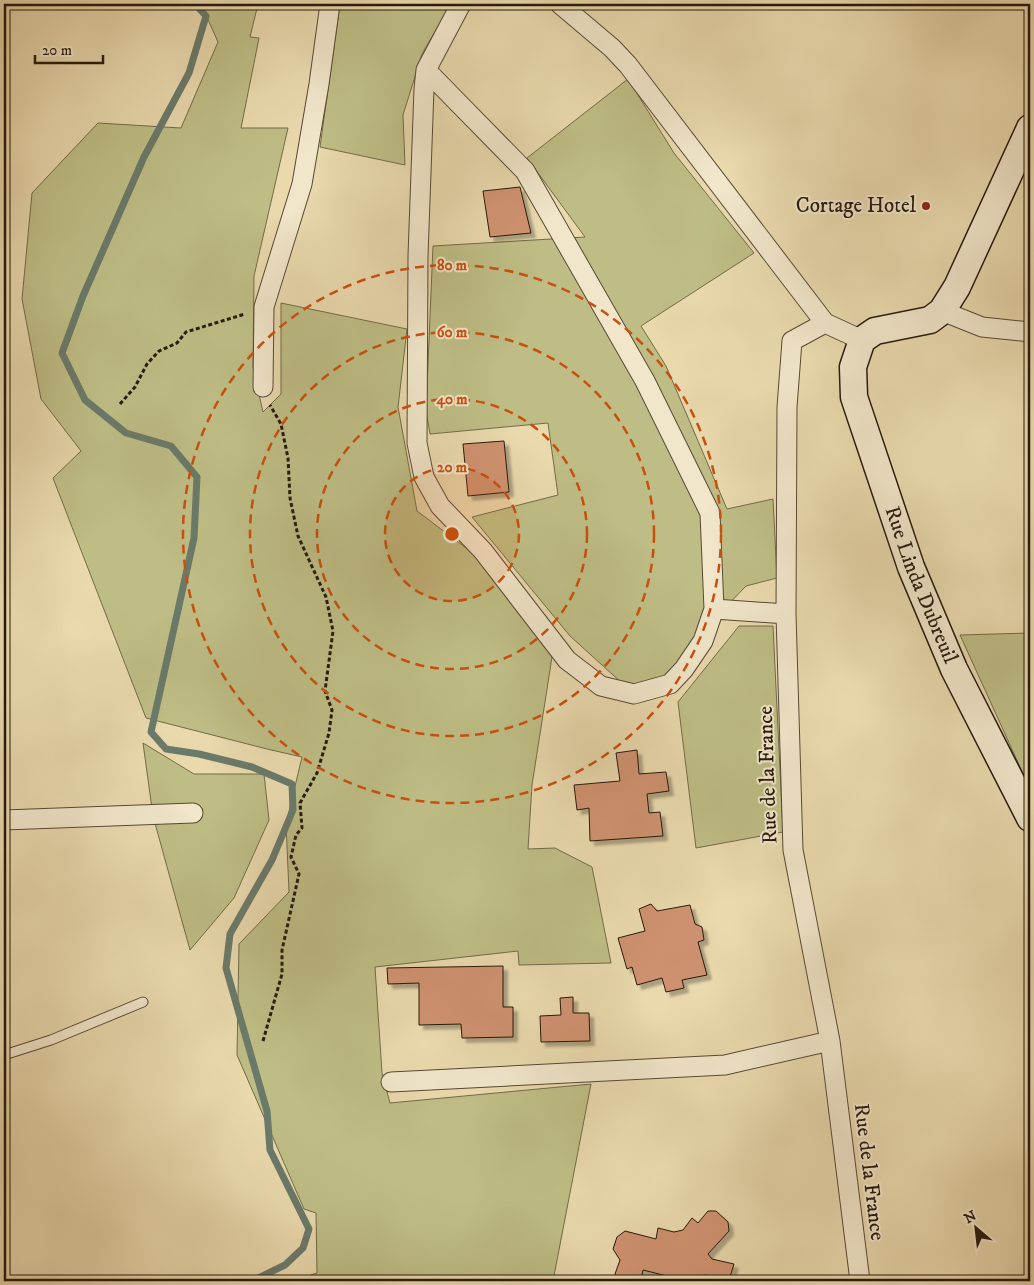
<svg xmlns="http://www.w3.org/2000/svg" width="1034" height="1285" font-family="'IM FELL DW Pica',serif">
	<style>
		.green { fill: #bebd85; stroke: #726b49 }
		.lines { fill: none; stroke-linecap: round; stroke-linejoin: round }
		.stream { stroke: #6a7a6a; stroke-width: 7 }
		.building { fill: #cf926f; stroke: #27190d; filter: url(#shadow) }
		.lane-casing { stroke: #584935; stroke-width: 11 }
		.street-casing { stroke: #584935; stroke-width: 21 }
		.secondary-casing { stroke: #27190d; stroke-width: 29 }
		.path { stroke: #27190d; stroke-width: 3; stroke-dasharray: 4 2.5; stroke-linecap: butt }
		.lane { stroke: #f1e6ca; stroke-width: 9 }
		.street { stroke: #f1e6ca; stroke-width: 19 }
		.secondary { stroke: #f1e6ca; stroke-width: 26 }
		.ring { fill: none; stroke: #cb4f0c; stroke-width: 2.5; stroke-dasharray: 9 6 }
		.poi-dot { fill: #8f2418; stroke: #f1e6ca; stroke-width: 2 }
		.labels { text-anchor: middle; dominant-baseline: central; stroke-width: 4; stroke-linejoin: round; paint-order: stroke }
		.poi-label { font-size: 21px; fill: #27190d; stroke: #f1e6ca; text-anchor: end }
		.street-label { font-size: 21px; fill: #27190d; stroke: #f1e6ca }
		.centre { fill: #cb4f0c; stroke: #f1e6ca; stroke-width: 2.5 }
		.ring-label { font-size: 15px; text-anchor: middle; font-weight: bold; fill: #cb4f0c; stroke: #f1e6ca; stroke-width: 4; stroke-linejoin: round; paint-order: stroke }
	</style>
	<defs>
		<filter id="shadow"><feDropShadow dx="4.5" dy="4.5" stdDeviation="1" flood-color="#0004"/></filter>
	</defs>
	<rect width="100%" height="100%" fill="#e9d9ad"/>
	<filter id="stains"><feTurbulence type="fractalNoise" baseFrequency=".004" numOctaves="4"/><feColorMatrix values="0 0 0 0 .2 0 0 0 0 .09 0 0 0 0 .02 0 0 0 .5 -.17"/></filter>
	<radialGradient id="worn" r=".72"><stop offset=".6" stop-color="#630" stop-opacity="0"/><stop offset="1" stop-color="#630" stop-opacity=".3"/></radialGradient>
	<!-- green -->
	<path class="green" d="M201,4H258L250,37L259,38L241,128H288L254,276L253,367L263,412L281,394V303L407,329L398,407L417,511L498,572L552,657L532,785L528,849L555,848L592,867L611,963L519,965L518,951L375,967L382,1073L390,1103L591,1084L553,1281H293L317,1273L316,1213L304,1209L237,1055L239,944L289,892L286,824L302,757L267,749L146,718L53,478L81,451L41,399L22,299L32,193L98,123L181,128L218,42Z
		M340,4H451L422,54L403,115L405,165L320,147Z
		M628,79L674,153L754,253L641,326L666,366L727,509L773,499L777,578L746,586L722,611L671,686L634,694L570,636L472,517L558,495L548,423L430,434L426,411L433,246L585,237L527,158Z
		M739,626H773L783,832L696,848L678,702Z
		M1030,633V789L960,635Z
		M143,743L194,774H264L269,820L234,898L190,950L153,816Z"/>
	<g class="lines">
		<!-- stream -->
		<path class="stream" d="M195,4L206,16L189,73L144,157L83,296L62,353L85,400L126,433L171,446L197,477L194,538L151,732L166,749L199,754L252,767L292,784L293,810L272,860L230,934L226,968L267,1111L270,1150L309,1229L303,1248L285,1265L252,1281"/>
	</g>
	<!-- building -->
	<path class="building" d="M520,187L531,233L490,237L483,191Z
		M504,441L509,492L468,496L463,444Z
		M637,750L639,774L666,772L669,791L647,794L649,813L660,812L663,836L590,841L589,808L577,810L574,785L620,781L616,753Z
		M651,904L657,911L690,905L695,924L702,927L704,940L698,942L707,975L682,980L684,988L666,992L662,978L637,985L632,967L627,969L618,938L645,931L639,909Z
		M503,966V1007H513V1037L462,1038L461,1024L419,1025V983L388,984L387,968Z
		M573,997V1013H589L590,1041L541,1042L540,1016L561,1015L560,998Z
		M708,1211H716L728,1222L729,1231L708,1254L712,1259L734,1264L729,1280L705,1275L707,1281H672L667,1276L643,1270L641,1281H620L615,1274L620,1260L613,1249L617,1237L625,1231L656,1239L658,1228L674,1232L683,1230L692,1218L698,1223Z"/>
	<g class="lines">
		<defs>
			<path id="lane" d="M4,1055L51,1040L143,1002"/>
			<path id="street" d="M560,4L612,48L628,65L825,323
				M426,70L525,171L645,381L710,513L714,609L703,641L684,669L670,684L634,694L601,686L567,660L483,551L440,506L424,477L417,443L418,256L424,89L426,70L461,4
				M942,311L982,327L1030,332
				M263,387L264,307L302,184L319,84L330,4
				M714,609L786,614
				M4,820L193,813
				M391,1082L725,1065L830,1041
				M860,1281L830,1041L793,850L786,614L787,407L792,341L825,323L862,340"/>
			<g id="secondary">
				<path id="s1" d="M1030,128L957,287L942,311L930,320L875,331L862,340L853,367L854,397L911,567L954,669L1030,818"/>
			</g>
		</defs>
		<!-- lane casing -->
		<use href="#lane" class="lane-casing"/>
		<!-- street casing -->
		<use href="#street" class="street-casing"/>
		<!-- secondary casing -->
		<use href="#secondary" class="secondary-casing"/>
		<!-- path -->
		<path class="path" d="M120,404L135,387L147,364L159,351L177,343L186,332L245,314
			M263,1041L282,974V950L299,874L291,857L296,835L302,828L300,803L317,773L329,733L332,710L325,691L333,631L326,597L298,536L290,498L288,458L281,424L270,405"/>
		<!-- lane -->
		<use href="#lane" class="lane"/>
		<!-- street -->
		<use href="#street" class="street"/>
		<!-- secondary -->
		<use href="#secondary" class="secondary"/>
	</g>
	<!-- distance rings -->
	<circle cx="452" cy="534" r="67" fill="#cb4f0c" fill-opacity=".12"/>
	<g class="ring">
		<circle cx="452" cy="534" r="67"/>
		<circle cx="452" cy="534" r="135"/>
		<circle cx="452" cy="534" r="202"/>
		<circle cx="452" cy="534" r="269"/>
	</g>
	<!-- markers -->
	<circle class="poi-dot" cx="926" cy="206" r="5"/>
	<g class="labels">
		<!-- poi labels -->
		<g class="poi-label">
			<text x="916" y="206">Cortage Hotel</text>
		</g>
		<!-- street labels -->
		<g class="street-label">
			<text stroke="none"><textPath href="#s1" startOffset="548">Rue Linda Dubreuil</textPath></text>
			<text transform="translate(768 775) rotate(-92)">Rue de la France</text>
			<text transform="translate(869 1172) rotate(83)">Rue de la France</text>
		</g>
	</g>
	<circle cx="452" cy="534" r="8" class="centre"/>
	<g class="ring-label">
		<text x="452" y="270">80 m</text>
		<text x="452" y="337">60 m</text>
		<text x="452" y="404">40 m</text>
		<text x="452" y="472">20 m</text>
	</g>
	<!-- margin -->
	<rect width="1034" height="1285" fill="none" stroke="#e9d9ad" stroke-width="20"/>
	<rect x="5" y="5" width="1024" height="1275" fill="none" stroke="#27190d" stroke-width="2.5"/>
	<rect x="10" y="10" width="1014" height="1265" fill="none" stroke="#27190d"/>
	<!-- north arrow -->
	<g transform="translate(976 1228) rotate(332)" stroke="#f1e6ca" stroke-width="4" paint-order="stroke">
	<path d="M0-4L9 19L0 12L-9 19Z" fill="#27190d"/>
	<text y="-8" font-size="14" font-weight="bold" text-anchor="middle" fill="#27190d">N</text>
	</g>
	<!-- scale -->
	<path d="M35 55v8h68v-8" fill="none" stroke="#27190d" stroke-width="2.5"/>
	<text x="42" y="55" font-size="15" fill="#27190d" stroke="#f1e6ca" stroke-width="4" paint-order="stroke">20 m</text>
	<rect width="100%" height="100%" filter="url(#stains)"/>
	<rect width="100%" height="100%" fill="url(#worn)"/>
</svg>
